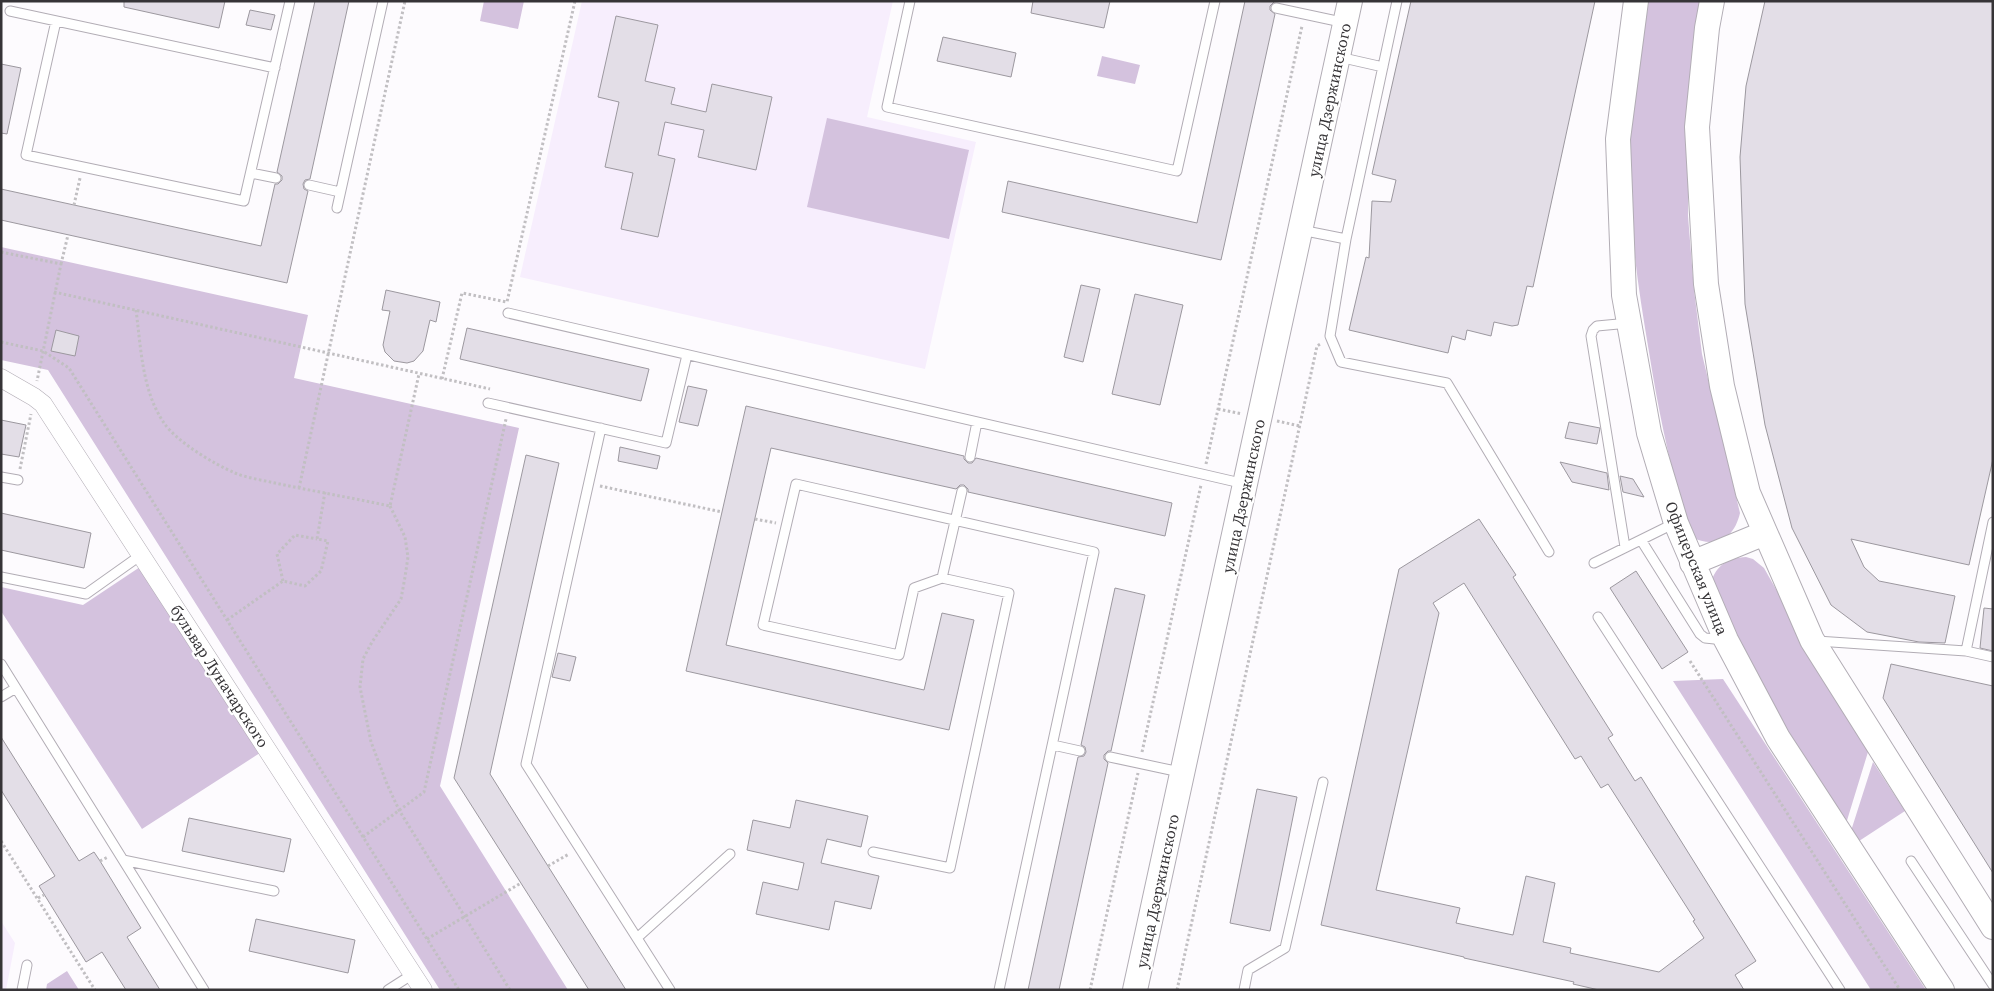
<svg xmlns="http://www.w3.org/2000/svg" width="1994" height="991" font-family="'Source Serif 4',serif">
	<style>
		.built { fill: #f7eefd }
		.green { fill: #d4c2de }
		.building { fill: #e3dee7; stroke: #9c989f; fill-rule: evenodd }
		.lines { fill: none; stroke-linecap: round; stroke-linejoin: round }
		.service-casing { stroke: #b2adb5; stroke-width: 11 }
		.minor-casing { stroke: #b2adb5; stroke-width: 19 }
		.secondary-casing { stroke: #b2adb5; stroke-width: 26 }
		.path { stroke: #c1bfc2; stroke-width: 3; stroke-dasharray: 2.5 2.5; stroke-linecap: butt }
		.service { stroke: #fff; stroke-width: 9 }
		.minor { stroke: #fff; stroke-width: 18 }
		.secondary { stroke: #fff; stroke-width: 24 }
		.labels { text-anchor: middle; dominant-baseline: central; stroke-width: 4.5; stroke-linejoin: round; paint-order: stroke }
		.street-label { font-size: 16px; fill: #363437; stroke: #fff }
	</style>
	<rect width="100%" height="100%" fill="#fdfbfe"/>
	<!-- built -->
	<path class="built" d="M582,1H893L867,117L976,142L925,369L520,277Z
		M1,921L15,943L6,990H1Z"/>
	<!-- green -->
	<path class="green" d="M484,1H524L518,29L480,21Z
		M1649,1H1707L1688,152V216L1694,290L1702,354L1740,513C1734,539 1716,549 1691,537C1672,476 1659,415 1649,352C1638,287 1628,222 1630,156C1632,104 1640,53 1649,1Z
		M1102,56L1140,65L1135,84L1097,76Z
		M827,118L969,150L949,239L807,207Z
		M1,247L308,315L294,378L519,428L440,786L568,990H440L48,370L1,360Z
		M1746,557L1753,559L1764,568L1868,752L1845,827L1802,755L1733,634L1711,583C1716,565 1728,558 1746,557Z
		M140,567L260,753L142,829L1,611V587L83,605Z
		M1723,679L1926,990H1871L1673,681Z
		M1873,762L1905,811L1856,843L1850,834Z
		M67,971L79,990H46L47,984Z"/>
	<!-- building -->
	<path class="building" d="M124,1H225L219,28L124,7Z
		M315,1H349L310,179L305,180L303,184L304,189L308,191L287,283L1,220V189L261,246L275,184H278L282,180V176L277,172Z
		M1033,1H1110L1104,28L1031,13Z
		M1245,1H1278L1274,2L1270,6V10L1275,14L1221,260L1002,212L1008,181L1197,223Z
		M1411,1H1595L1533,287L1527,286L1518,325L1512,326L1494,322L1491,336L1467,330L1465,340L1452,336L1448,353L1349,330L1366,257L1369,258L1372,201L1391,202L1396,180L1372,174Z
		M1765,1H1993V459L1969,565L1851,539L1864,567L1879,581L1955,596L1945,643L1919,642L1867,632L1831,605L1792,528L1765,425L1745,304L1740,157L1746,86Z
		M250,10L275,15L271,30L246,25Z
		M616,16L658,25L645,81L675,88L671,104L706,112L712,84L772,97L756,170L698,157L704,130L665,122L658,155L675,159L658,237L621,229L633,173L605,167L619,102L598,97Z
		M943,37L1016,53L1011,77L937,61Z
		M1,64L21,68L7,134L1,133Z
		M1081,285L1100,289L1083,362L1064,357Z
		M386,290L440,302L436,322L430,320L423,351L414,361L407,363L394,361L385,352L383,345L390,311L382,310Z
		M1135,294L1183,305L1160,405L1112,394Z
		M467,328L649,369L641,401L460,359Z
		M56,330L79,336L75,356L51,351Z
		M688,386L707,390L698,426L679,422Z
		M746,406L964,456V459L968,463H972L976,458L1172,503L1165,536L968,492V489L964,485H960L956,489L771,448L726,645L924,690L942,613L974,620L949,730L686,671Z
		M1,420L26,425L19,457L1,454Z
		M1569,422L1600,428L1597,444L1565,438Z
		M620,447L660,456L657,469L618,461Z
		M526,455L559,463L490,774L626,990H589L454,778Z
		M1560,462L1607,473L1609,490L1572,482Z
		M1620,476L1633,479L1644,497L1623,492Z
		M1,513L91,533L84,568L1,550Z
		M1479,519L1516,575L1513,577L1613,735L1608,738L1635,781L1641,777L1756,961L1735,975L1744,990H1599L1573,984L1574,982L1464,958V957L1321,925L1399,569ZM1464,583L1575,759L1581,756L1601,788L1608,784L1695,920L1693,921L1704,938L1659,972L1570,953L1571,948L1543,942L1555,883L1526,876L1513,935L1456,923L1460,908L1376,890L1439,613L1433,603Z
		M1636,571L1688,652L1662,669L1610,588Z
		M1115,588L1145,595L1111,751H1108L1104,755V759L1108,763L1059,990H1028L1078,757L1084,756L1086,752L1085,747L1081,745Z
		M1984,608L1993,609V651L1980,648Z
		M558,653L576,657L570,681L552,677Z
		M1891,664L1993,686V873L1883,698Z
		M1,737L79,861L94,852L100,861L141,928L127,937L160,990H126L102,952L86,962L39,886L55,876L1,790Z
		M1257,789L1297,797L1270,931L1230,923Z
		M796,800L868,816L861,847L827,839L821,863L879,876L871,909L835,901L829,930L756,914L763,882L798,890L804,863L747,850L753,820L790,828Z
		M189,818L291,839L284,872L182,851Z
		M256,919L355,940L348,973L249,951Z"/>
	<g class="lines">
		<defs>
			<path id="service" d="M910,1L887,107L1177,171L1215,1
				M1397,1L1346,239L1330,336L1341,362L1447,383L1549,552
				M1276,8L1346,23
				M10,11L275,68
				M56,21L26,155L244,201L290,1
				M1339,57L1383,67
				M251,173L276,178
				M309,185L340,192
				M337,208L383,1
				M1301,230L1346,239
				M508,313L1245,484
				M488,403L666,443L687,355
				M601,428L526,764L670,990
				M970,457L977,422
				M1,477L18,480
				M1641,540L1700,634L1705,638L1724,640
				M1625,547L1591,336L1593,330L1597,326L1629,323
				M1594,563L1675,523
				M1,577L86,594L141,555
				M942,578L962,491
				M1598,617L1840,990
				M1817,641L1966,651L1993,522
				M1966,651L1993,657
				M1,664L204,990
				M1,697L16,688
				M1053,745L1080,751
				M1110,757L1180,772
				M873,852L950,868L1009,593L942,578L914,588L899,655L763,625L796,484L1094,552L999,990
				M123,860L274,891
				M1911,861L1993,985
				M637,938L730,854
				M22,990L27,965
				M388,990L413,974
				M1244,990L1248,970L1285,948L1323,782"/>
			<path id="minor" d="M1,378L34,397L43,404L423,990"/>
			<path id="secondary" d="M1636,1L1618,139L1624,295L1649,433L1676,523L1726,640L1778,738L1942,990
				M1712,1L1707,28L1697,127L1706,284L1722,386L1748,493L1812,640L1993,927
				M1692,563L1765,533
				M1135,990L1350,1"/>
		</defs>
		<!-- service casing -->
		<use href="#service" class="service-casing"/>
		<!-- minor casing -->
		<use href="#minor" class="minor-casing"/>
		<!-- secondary casing -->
		<use href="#secondary" class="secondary-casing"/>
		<!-- path -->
		<path class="path" d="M74,205L80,178
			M1,252L61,264L37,381
			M61,264L68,235
			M54,292L490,389
			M136,310C141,348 142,391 164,423C177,442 214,464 235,473C247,478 262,480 275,483C313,491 352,498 390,506L419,374
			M1,342L43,351L69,368L459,990
			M442,379L462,293L507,302L575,1
			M1218,409L1242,414
			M1277,421L1300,426
			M1206,464L1302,26
			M20,469L31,414
			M600,486L722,512
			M299,488L405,1
			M390,506L405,537L408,557L405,577L401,599L372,642L363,659L360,687L371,742L387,784L399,810L510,990
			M755,519L776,523
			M283,581L277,554L295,535L317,539
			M227,620L283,581L305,586L321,571L328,541L317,539L325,492
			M1690,661L1900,990
			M1142,752L1201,485
			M363,837L424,792L506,419
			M1,841L95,990
			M100,861L108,857
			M548,866L569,854
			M38,898L44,895
			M427,939L521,883
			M1090,990L1138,773
			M1177,990L1317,346L1322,343"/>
		<!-- service -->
		<use href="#service" class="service"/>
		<!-- minor -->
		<use href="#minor" class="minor"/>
		<!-- secondary -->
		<use href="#secondary" class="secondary"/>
	</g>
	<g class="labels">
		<!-- street labels -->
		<g class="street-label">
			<text transform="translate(1329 100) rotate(-78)">улица Дзержинского</text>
			<text transform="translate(1243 496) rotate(-78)">улица Дзержинского</text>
			<text transform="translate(1697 568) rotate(68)">Офицерская улица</text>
			<text transform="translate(220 676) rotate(57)">бульвар Луначарского</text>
			<text transform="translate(1157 891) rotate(-78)">улица Дзержинского</text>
		</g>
	</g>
	<!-- border -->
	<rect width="1994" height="991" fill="none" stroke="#363437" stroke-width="5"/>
</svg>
